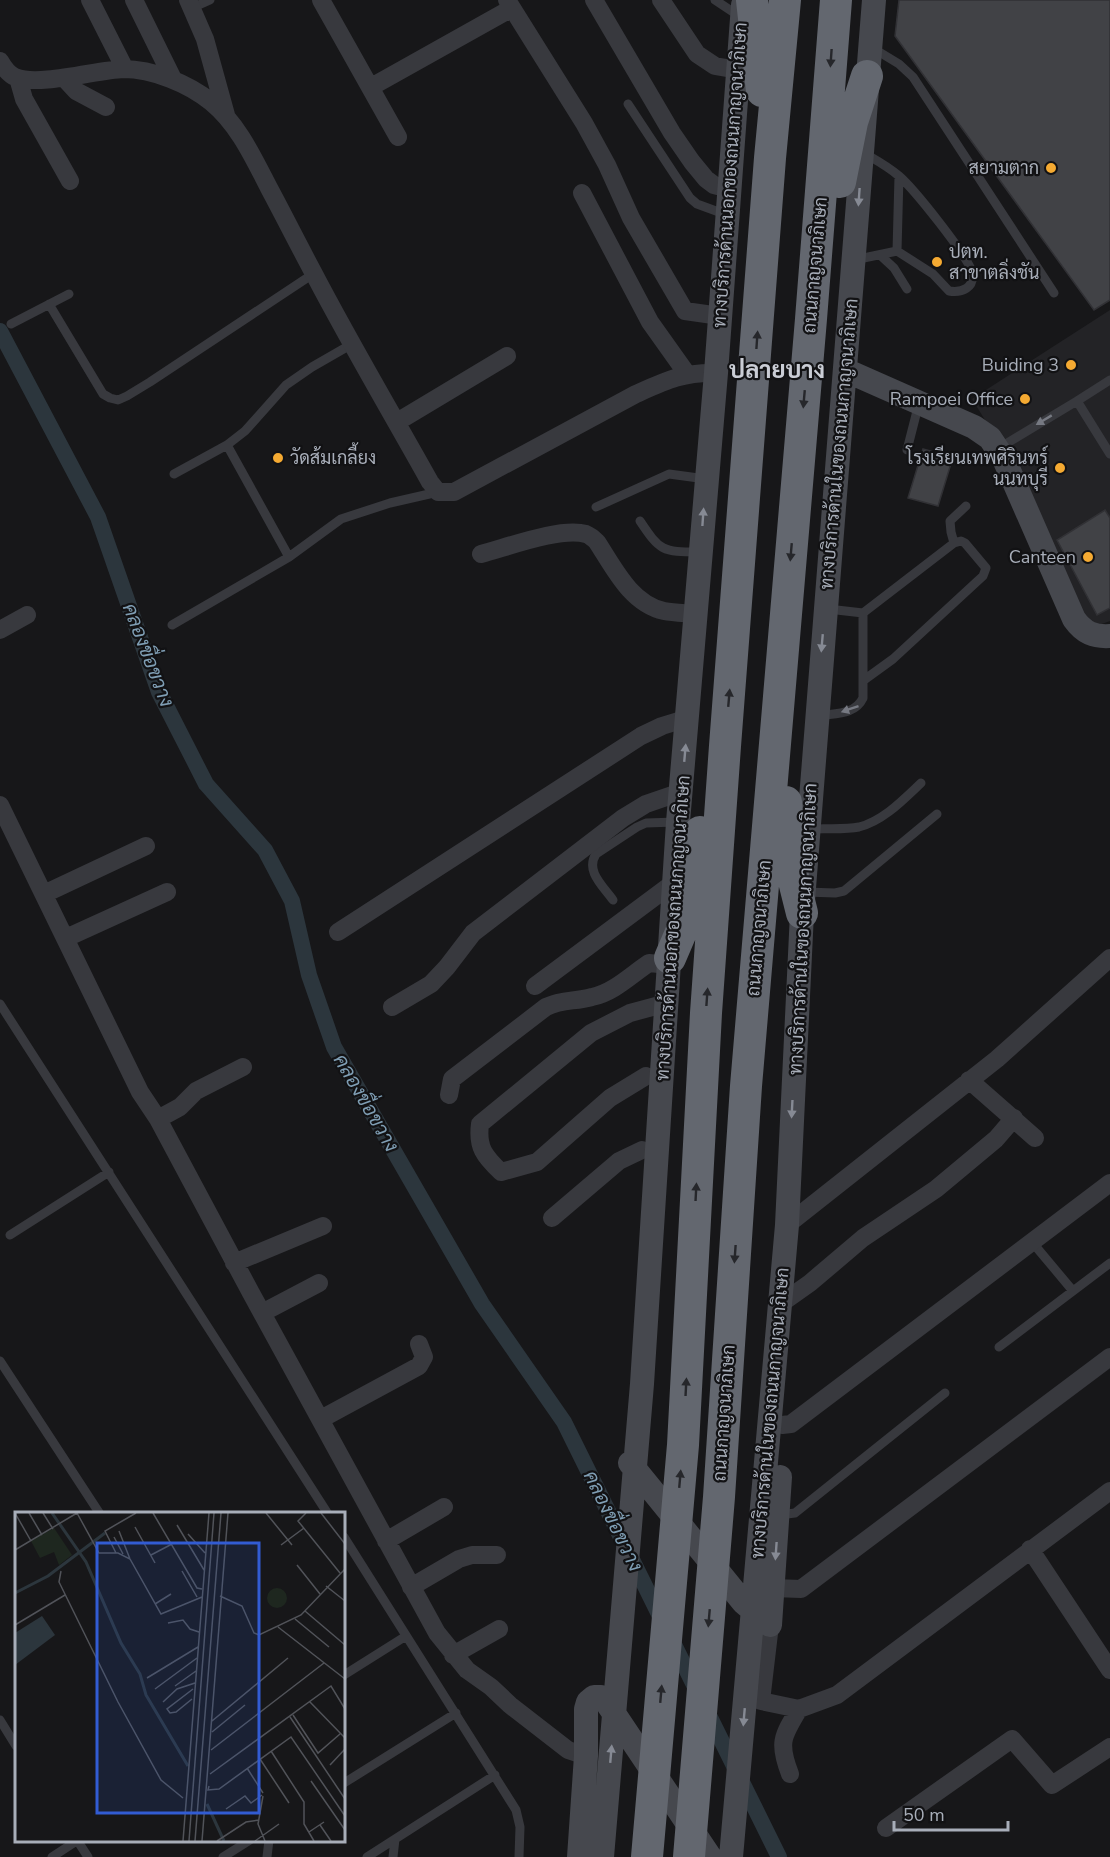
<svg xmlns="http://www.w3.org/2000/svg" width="1110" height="1857" font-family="'Nunito Sans',Sarabun,sans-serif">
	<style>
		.built { fill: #232326 }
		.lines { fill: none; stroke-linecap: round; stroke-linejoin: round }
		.canal { stroke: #2c363d; stroke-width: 16 }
		.building { fill: #414246; stroke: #313135; stroke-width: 1.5 }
		.lane { stroke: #38393e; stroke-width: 9 }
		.street { stroke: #38393e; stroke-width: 18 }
		.secondary { stroke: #46484e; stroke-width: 24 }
		.highway { stroke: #63676f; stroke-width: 32 }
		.oneway { fill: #26272b }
		.oneway2 { fill: #868a94 }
		.oneway3 { fill: #767982 }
		.poi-dot { fill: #f5aa32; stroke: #121214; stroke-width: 2 }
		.labels { text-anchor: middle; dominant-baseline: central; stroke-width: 4.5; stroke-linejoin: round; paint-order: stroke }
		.poi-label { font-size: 18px; fill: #a8aeb9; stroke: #121214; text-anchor: end }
		.street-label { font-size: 18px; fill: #a8aeb9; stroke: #121214 }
		.water-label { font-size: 20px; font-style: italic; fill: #7f9eb4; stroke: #121214 }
		.district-label { font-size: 24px; font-weight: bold; fill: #cacdd5; stroke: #121214 }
		.inset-river { fill: none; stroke: #2c363d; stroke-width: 3 }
		.inset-road { fill: none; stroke: #515359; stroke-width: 1.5 }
		.view { fill: #325cd3; fill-opacity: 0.15; stroke: #325cd3; stroke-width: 3 }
		.inset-edge { fill: none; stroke: #a8aeb9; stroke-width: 3 }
	</style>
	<rect width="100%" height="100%" fill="#171719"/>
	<!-- built -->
	<path class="built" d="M1110,310V621L1099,625L1084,619L998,441L972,399Z"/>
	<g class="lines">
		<!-- canal -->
		<path class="canal" d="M0,331L98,517L159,692L206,784L265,850L292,901L309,975L334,1047L482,1304L564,1422L779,1857"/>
	</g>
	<!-- building -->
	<path class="building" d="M899,0H1110V300L1094,310L895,36Z
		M923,449L953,457L938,506L908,498Z
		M1105,510L1110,518V608L1097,615L1057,540Z"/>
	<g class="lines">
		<!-- lane -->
		<path class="lane" d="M715,0L739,16
			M192,8L210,0
			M871,47L899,64L913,77L1054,293
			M628,104L690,198L697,204L727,215
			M897,251L899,176
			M880,255L894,268L907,289
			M854,260L897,251L933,274L949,291C962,293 975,288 972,272C967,255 914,189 899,176C889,167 876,160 864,153
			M49,304L103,394L110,398L118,400L127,396L150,382L313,274
			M11,324L69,294
			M1077,401L1110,380
			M999,448L1077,401L1110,454
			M907,450L919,403
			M174,474L227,445
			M596,507L669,474L706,479
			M640,521C660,551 662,552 699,552
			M954,543L951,532L950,521L966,506
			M289,557L227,445L245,431L286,385L312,367L352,344
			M863,613L954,543L961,541L965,543L986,568L983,576L893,659L864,680
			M172,625L289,557L341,519L390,503L438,492
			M819,716C835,713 855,715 863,698V613L828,609
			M811,829C826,828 844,830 859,827C883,821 903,800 921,783
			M806,892L835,893L844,891L937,814
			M613,900C603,886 585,871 596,854L637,827L646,823L676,822
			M0,1004L328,1514
			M10,1235L109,1172
			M1032,1242L1073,1291
			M999,1347L1110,1263
			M0,1361L100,1514
			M779,1515L795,1513L945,1393
			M344,1537L516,1810L520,1827L519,1857
			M344,1675L406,1636
			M0,1720L16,1746
			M344,1783L456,1713
			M77,1840L88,1857
			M52,1857L78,1840
			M223,1857L250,1840
			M267,1857L269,1840
			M367,1857L495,1775
			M393,1857L395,1839"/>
		<!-- street -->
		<path class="street" d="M90,0L125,69
			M134,0L173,79
			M188,0L205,39L226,115
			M321,0L398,137
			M507,0L584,123L607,165L631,218L685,311L720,316
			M594,0L672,133L692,162L706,179L714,185L729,189
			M661,0L697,54L715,66L738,70
			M0,61C4,68 8,74 15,77C38,87 97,70 123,69C153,69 189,84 211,102C238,124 253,157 269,188C284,216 298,244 313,272C350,343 391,412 430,482L438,492H454L636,394C665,381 683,372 716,373
			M18,78L24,99L70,181
			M64,78L76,91L106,107
			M371,87L512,8
			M582,193L650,322L687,374
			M397,422L507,356
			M481,554C508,547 560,527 586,534C591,536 594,539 597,542C614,568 631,604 664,611C674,613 685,613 696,614
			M0,630L27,615
			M0,805L140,1092L158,1119L251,1293L437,1633L467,1670L491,1687L510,1705L568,1750L586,1756
			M44,894L146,846
			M338,932L641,736L662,726L688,718
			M66,938L167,892
			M535,986L676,881
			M392,1007L431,984L447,967L473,933L623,818L646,804L681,792
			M646,1076L610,1098L537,1162L501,1172C484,1156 477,1147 480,1124L591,1033L630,1013L656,1006
			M969,1080L1035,1138
			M449,1095L452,1079L546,1007C563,999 574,1002 592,997C613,993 631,975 649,963L669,965
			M158,1119L180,1107L196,1091L243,1067
			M552,1218L619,1161L642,1150
			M787,1225L997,1059L1110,958
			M234,1263L323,1226
			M786,1300L810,1283L863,1238L936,1189L996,1139L1014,1118
			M262,1313L319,1283
			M321,1419L419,1366L424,1357L419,1344
			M782,1425L791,1424L1110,1183
			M386,1541L444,1507
			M1030,1549L1110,1670
			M411,1587L459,1559L472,1555H497
			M773,1588L801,1589L1110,1357
			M770,1625L761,1701L799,1709L837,1695L1110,1491
			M453,1655L499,1629
			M790,1774C778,1743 782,1737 799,1709
			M886,1828L1012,1739L1052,1785L1110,1747"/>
		<!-- secondary -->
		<path class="secondary" d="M845,370L974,427L990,438L1004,459L1074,619C1084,633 1094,637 1110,636
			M630,1463L743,1602L770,1625L780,1477
			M579,1857L586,1756V1709L588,1702L594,1697H601L607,1703L710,1857
			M602,1857L642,1384L678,822L716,373L743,5
			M731,1857L787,1225L802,913L874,0"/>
		<!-- highway -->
		<path class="highway" d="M752,0L762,91
			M840,182L852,122L867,76
			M786,802L793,877L802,913
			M670,958L685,923L700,832
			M647,1857L683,1445L706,1013L725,746L770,158L785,0
			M689,1857L719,1497L746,1086L811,319L836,0"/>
	</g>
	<!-- one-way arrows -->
	<defs><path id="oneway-solid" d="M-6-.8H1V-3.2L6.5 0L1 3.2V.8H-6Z" transform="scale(1.5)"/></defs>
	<g class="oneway">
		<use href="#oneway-solid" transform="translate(831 58) rotate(94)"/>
		<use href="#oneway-solid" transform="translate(757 340) rotate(-86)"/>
		<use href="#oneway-solid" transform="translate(804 399) rotate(95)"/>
		<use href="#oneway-solid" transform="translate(791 552) rotate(95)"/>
		<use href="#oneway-solid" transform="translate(729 698) rotate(-85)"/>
		<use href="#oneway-solid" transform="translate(707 997) rotate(-86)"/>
		<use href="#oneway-solid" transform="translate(696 1192) rotate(-87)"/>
		<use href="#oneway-solid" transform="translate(735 1254) rotate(94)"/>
		<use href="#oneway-solid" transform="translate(686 1387) rotate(-87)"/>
		<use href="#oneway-solid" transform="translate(680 1479) rotate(-85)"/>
		<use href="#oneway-solid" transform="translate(709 1618) rotate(95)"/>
		<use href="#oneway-solid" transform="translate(661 1694) rotate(-85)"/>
	</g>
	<g class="oneway2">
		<use href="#oneway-solid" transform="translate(859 197) rotate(94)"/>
		<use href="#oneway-solid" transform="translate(703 517) rotate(-86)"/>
		<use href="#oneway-solid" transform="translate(822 643) rotate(95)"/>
		<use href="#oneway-solid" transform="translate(685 753) rotate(-85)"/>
		<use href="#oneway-solid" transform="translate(792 1109) rotate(93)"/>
		<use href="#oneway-solid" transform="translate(776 1551) rotate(94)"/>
		<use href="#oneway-solid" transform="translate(744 1717) rotate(95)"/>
		<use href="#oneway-solid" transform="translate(611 1754) rotate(-85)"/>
	</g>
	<g class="oneway3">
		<use href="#oneway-solid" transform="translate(1044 420) rotate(149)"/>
		<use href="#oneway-solid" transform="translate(850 709) rotate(161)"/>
	</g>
	<!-- markers -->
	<g class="poi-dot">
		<circle cx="1051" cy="168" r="6"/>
		<circle cx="937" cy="262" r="6"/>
		<circle cx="1071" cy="365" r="6"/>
		<circle cx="1025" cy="399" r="6"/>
		<circle cx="278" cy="458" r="6"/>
		<circle cx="1060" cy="468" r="6"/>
		<circle cx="1088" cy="557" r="6"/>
	</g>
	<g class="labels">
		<!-- poi labels -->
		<g class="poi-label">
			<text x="1039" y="168">สยามตาก</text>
			<text x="949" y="252" text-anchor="start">ปตท.<tspan x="949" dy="21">สาขาตลิ่งชัน</tspan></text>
			<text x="1059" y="365">Buiding 3</text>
			<text x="1013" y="399">Rampoei Office</text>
			<text x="290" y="458" text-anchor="start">วัดส้มเกลี้ยง</text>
			<text x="1048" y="458">โรงเรียนเทพศิรินทร์<tspan x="1048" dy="21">นนทบุรี</tspan></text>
			<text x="1076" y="557">Canteen</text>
		</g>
		<!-- street labels -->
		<g class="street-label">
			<text transform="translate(730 175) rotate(-86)">ทางบริการด้านนอกของถนนกาญจนาภิเษก</text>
			<text transform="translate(815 265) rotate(-85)">ถนนกาญจนาภิเษก</text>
			<text transform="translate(839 444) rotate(-85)">ทางบริการด้านในของถนนกาญจนาภิเษก</text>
			<text transform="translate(673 928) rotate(-86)">ทางบริการด้านนอกของถนนกาญจนาภิเษก</text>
			<text transform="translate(759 928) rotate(-85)">ถนนกาญจนาภิเษก</text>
			<text transform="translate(803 929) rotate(-87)">ทางบริการด้านในของถนนกาญจนาภิเษก</text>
			<text transform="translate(724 1413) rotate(-86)">ถนนกาญจนาภิเษก</text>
			<text transform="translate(770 1413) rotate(-85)">ทางบริการด้านในของถนนกาญจนาภิเษก</text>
		</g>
		<!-- water labels -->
		<g class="water-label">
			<text transform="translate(148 655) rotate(69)">คลองขื่อขวาง</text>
			<text transform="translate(366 1103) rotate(60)">คลองขื่อขวาง</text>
			<text transform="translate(613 1521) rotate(64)">คลองขื่อขวาง</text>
		</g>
		<!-- district labels -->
		<g class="district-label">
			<text x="777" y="370">ปลายบาง</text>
		</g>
	</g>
	<!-- overview -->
	<g transform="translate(15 1512)">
		<rect width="330" height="330" fill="#171719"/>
		<path d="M39,16L57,43L44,53L39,40L25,46L16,29Z" fill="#1e271f"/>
		<path d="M252 86a10 10 0 1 1 20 0a10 10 0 1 1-20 0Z" fill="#1e271f"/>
		<path d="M27,104L40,123L0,153V121Z" fill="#2c363d"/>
		<path class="inset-river" d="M37,1L71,50L106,131L125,162L131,183L173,254M0,81L33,64L90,21M192,292L209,329"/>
		<path class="inset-road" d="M0,1L16,29M14,1L27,23M28,1L38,17M62,1L84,41H103L115,47L146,102L187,85M138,1L182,76L187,77M251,1L277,33M291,1L283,9L325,61M306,1L330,32M162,13L189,58M120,15L140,51M104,19L115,47M173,22L190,41M99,25L108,42M266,33L289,16M0,38L62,1M101,41L90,19L121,1M136,43L157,32M282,53L305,82M46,59L44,70L103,190L146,268L168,286M167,59L182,85M311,74L330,89M205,84L227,94L239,121L244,123L286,103L330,57M140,92L156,82M290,99L330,133M280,107L314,135M153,111L168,108L175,117L184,120M0,113L50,83M263,115L330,167M132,166L183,135M160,174L181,159M140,177L182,146M177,187L161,200L155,201L152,197L178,177M148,190L162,177L180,171M295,190L330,226M278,203L303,241L325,222M275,205L330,287M197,209L273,146M197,220L230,193M196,238L309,151M256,239L289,290V312L299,329M245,247L274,291M315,253L330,237M232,256L248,281M195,262L316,174L330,197M296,269L330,318M194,274L193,278L204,277L276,225L330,304M248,284L243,312L250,329M211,297L230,284L236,291L247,283M305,313L316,329M294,320L309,310M168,329L194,1M174,329L199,1M180,329L206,1M187,329L213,1M202,329L231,310L244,308M240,329L264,312"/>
		<path class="view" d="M82,31H244V301H82Z"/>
		<rect width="330" height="330" class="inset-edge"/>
	</g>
	<!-- scale -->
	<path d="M894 1821v9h114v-9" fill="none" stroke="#a8aeb9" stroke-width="3"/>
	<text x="903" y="1821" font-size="18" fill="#a8aeb9" stroke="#121214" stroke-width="4.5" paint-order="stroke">50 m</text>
</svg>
